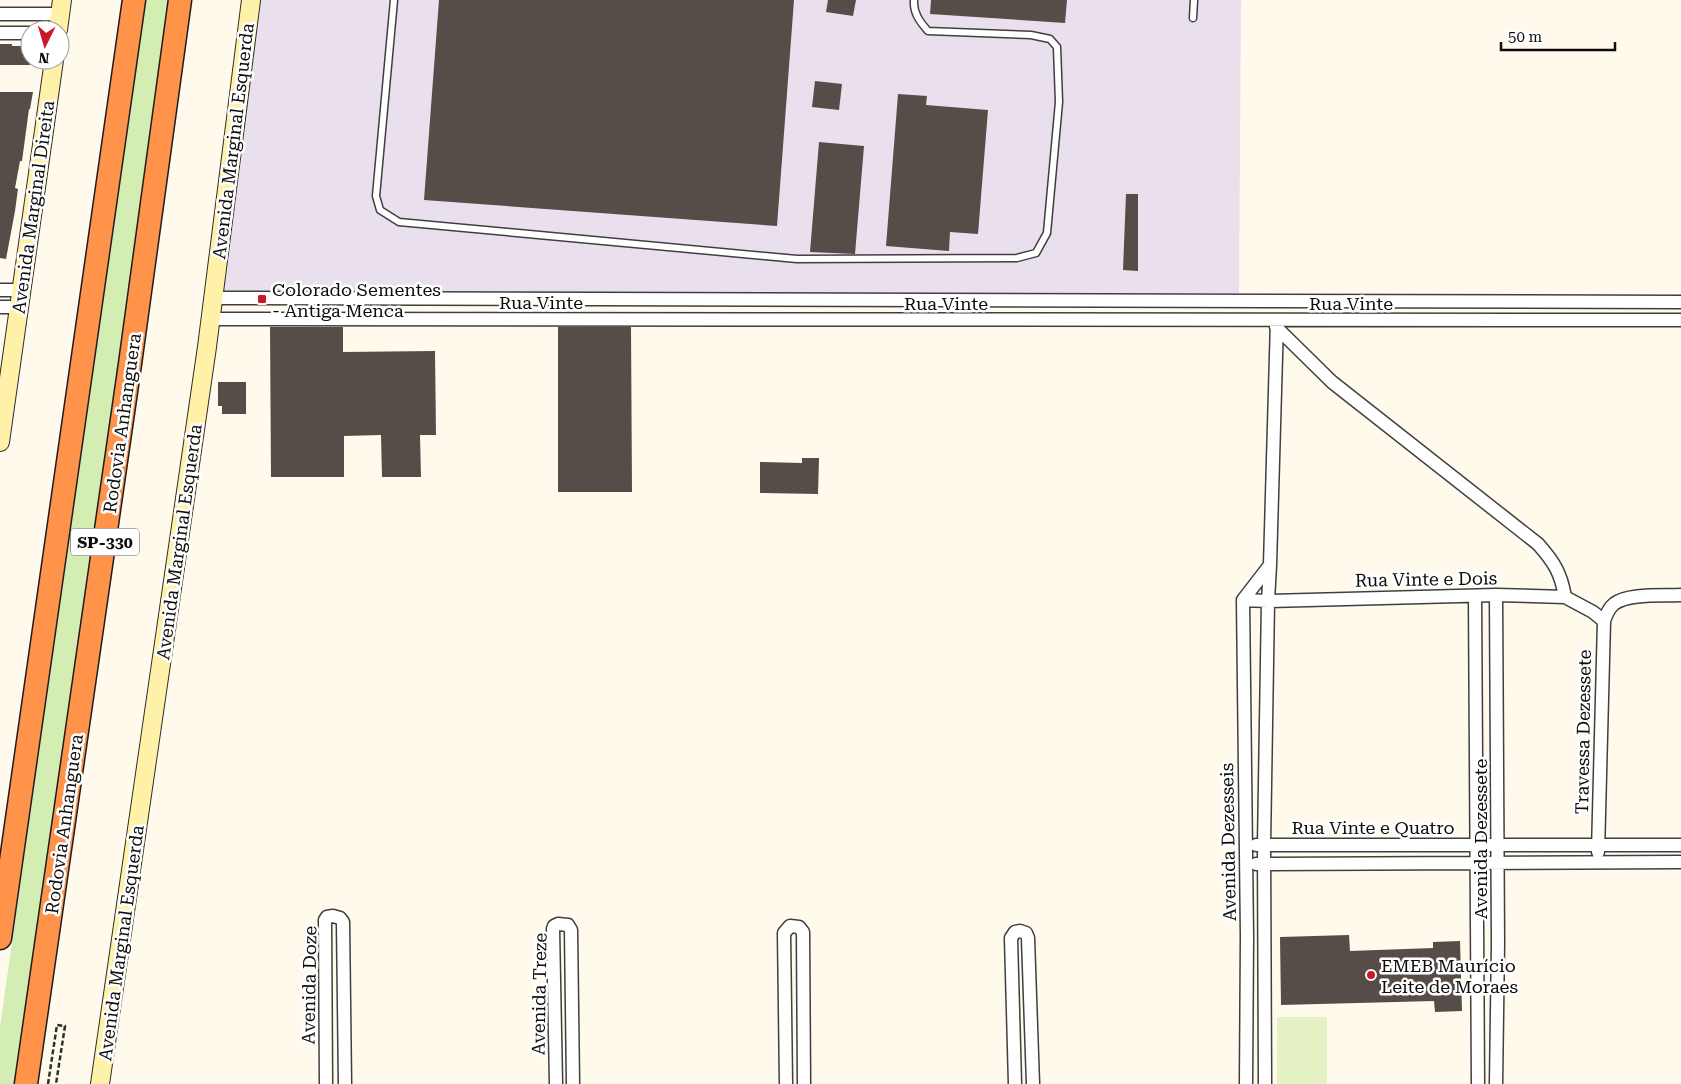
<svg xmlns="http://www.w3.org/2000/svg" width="1681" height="1084" font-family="'Roboto Serif',serif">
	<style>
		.industrial { fill: #eadfec }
		.green { fill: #d3edb2 }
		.pitch { fill: #e5f3c4 }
		.building { fill: #564c48 }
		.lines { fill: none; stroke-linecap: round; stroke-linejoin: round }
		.service-casing { stroke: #3f3f3f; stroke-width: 9 }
		.minor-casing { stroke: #3f3f3f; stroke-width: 15 }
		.secondary-casing { stroke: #2e2e2e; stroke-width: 20 }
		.motorway-casing { stroke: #1d1d1d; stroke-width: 25 }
		.path { stroke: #2e2e2e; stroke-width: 2.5; stroke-dasharray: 5 2.5; stroke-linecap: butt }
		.service { stroke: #fff; stroke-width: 6 }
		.minor { stroke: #fff; stroke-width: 12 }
		.secondary { stroke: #fff1a7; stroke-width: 18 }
		.motorway { stroke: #ff934a; stroke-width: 22 }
		.poi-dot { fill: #c81829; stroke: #fff; stroke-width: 2 }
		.labels { text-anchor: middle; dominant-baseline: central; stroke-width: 5; stroke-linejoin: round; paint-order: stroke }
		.shield { fill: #fff; stroke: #555; stroke-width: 1 }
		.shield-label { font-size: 16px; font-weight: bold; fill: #0c0c0c }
		.street-label { font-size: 18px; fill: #0c0c0c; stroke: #fff }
		.poi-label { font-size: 18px; fill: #0c0c0c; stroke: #fff; text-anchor: start }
	</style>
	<rect width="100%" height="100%" fill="#fffaec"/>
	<!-- industrial -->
	<path class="industrial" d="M251,0H1241L1239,293L822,297L217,294Z"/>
	<!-- green -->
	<path class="green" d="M143,0H172L16,1084H0V1027L134,87L132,81Z"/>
	<!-- pitch -->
	<path class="pitch" d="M1277,1017H1327V1084H1277Z"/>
	<!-- building -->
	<path class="building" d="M439,0H794L777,226L424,200Z
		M828,0H856L853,16L826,12Z
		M931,0H1067L1065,23L930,14Z
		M0,44H12V46H30V65H0Z
		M815,81L842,84L839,110L812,107Z
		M0,92H33L30,109H29L22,161H20L15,188L18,189L15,211L6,259L0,258Z
		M898,94L927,96L926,105L988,110L978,234L950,232L949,251L886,246Z
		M819,142L864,146L855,254L810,252Z
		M1126,194H1138V271L1123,270Z
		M270,327H343V352L435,351L436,435H420L421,477H382L381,435L344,436V477H271Z
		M558,327H631L632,492H558Z
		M218,382H246V414H222V406H218Z
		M802,458H819L818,494L760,493V462L802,463Z
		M1349,935L1350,951L1433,948V942L1460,941L1462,1011L1435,1012L1434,1001L1281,1005L1280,937Z"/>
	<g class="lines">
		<defs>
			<path id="service" d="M394,0L376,196L380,210L399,222L797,259L1017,258L1036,253L1047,233L1059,102L1057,47L1050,39L1031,35L928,31C920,22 913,13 914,0
				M1193,18L1194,0"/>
			<path id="minor" d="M0,14H60
				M0,33H30
				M0,290H22
				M213,298L1681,302
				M0,307H19
				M210,319L1681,320
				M1276,327L1332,382L1538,544C1554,562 1561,573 1565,597
				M1496,595L1498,943L1496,1084
				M1475,596L1478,1084
				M1243,600L1247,937L1246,1084
				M1243,600L1268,601L1496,595L1565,597L1593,612L1604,621
				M1243,600L1270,565
				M1256,845H1681
				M1598,852L1604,621C1606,615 1609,608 1614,604C1627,593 1664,596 1681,595
				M1256,864L1681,862
				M326,1084L325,920L327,917L333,916L340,918L343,922L345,1084
				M556,1084L553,929L554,926L558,924L568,925L571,930L573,1084
				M786,1084L784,933L790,926L799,927L803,932L804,1084
				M1015,1084L1011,938L1015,932L1020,931L1026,933L1028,938L1033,1084
				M1265,1084L1264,845L1268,601L1270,565L1277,321"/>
			<path id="secondary" d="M58,30L62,0
				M0,442L54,60
				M100,1084L207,347L251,0"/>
			<path id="motorway" d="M0,938L134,0
				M26,1084L130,364L180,0"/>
		</defs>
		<!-- service casing -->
		<use href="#service" class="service-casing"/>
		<!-- minor casing -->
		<use href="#minor" class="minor-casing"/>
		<!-- secondary casing -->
		<use href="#secondary" class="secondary-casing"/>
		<!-- motorway casing -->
		<use href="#motorway" class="motorway-casing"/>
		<!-- path -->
		<path class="path" d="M48,1084L57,1025L65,1026L56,1084"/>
		<!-- service -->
		<use href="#service" class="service"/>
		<!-- minor -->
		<use href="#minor" class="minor"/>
		<!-- secondary -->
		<use href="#secondary" class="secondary"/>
		<!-- motorway -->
		<use href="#motorway" class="motorway"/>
	</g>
	<!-- markers -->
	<g class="poi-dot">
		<rect x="257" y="294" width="10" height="10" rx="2.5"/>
		<circle cx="1371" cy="975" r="5"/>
	</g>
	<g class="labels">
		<!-- shield labels -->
		<rect class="shield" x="71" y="528.5" width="68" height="27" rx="4"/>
		<g class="shield-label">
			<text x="105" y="542">SP-330</text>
		</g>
		<!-- street labels -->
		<g class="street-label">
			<text transform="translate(233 141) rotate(-83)">Avenida Marginal Esquerda</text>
			<text transform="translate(33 207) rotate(-82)">Avenida Marginal Direita</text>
			<text x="541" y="302">Rua Vinte</text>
			<text x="946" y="303">Rua Vinte</text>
			<text x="1351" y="303">Rua Vinte</text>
			<text transform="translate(122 423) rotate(-82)">Rodovia Anhanguera</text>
			<text transform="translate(179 542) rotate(-82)">Avenida Marginal Esquerda</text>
			<text transform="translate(1426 579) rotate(-1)">Rua Vinte e Dois</text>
			<text transform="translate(1583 732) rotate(-89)">Travessa Dezessete</text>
			<text transform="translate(64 824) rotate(-82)">Rodovia Anhanguera</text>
			<text x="1373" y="827">Rua Vinte e Quatro</text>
			<text transform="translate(1480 839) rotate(-90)">Avenida Dezessete</text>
			<text transform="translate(1228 842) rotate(-91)">Avenida Dezesseis</text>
			<text transform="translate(121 943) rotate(-82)">Avenida Marginal Esquerda</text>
			<text transform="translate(309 985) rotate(-89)">Avenida Doze</text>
			<text transform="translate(539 994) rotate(-89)">Avenida Treze</text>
		</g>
		<!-- poi labels -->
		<g class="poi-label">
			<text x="272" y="289">Colorado Sementes<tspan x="272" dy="21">- Antiga Menca</tspan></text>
			<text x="1381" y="965">EMEB Maurício<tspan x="1381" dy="21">Leite de Moraes</tspan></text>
		</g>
	</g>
	<!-- north arrow -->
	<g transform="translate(45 45) rotate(185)"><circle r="24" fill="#ffffff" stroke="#9e9e9e"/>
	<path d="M0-4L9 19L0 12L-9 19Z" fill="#c81829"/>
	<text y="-8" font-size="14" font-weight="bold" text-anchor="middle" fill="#0c0c0c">N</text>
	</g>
	<!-- scale -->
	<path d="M1501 42v8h114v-8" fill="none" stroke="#0c0c0c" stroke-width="2.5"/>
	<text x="1508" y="42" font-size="15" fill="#0c0c0c" stroke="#ffffff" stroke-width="4" paint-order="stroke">50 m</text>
</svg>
